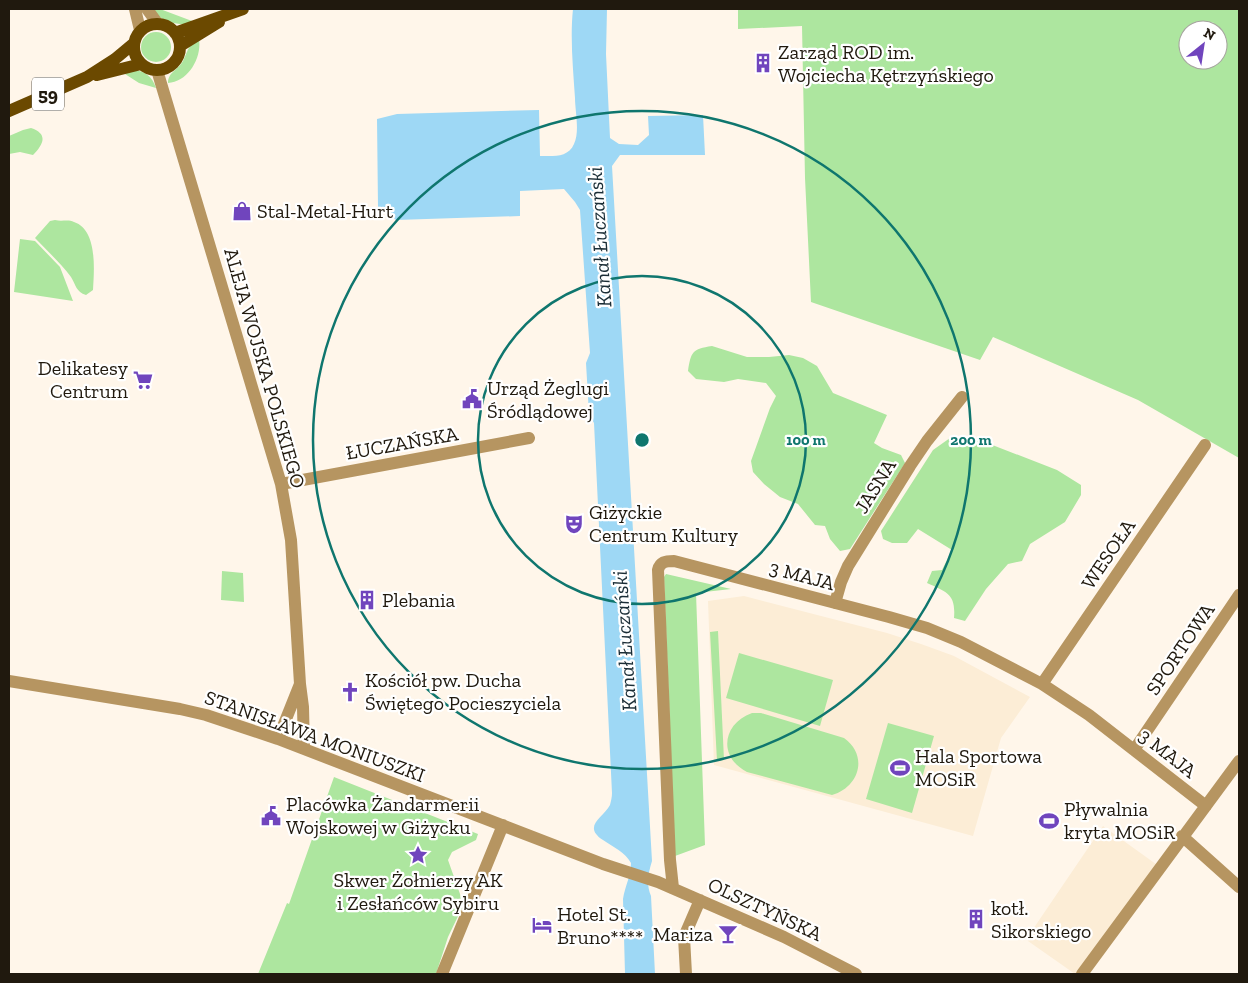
<svg xmlns="http://www.w3.org/2000/svg" width="1248" height="983" font-family="'Zilla Slab',serif">
	<style>
		.built { fill: #fcedd6 }
		.green { fill: #ade69f; fill-rule: evenodd }
		.water { fill: #9ed8f5 }
		.lines { fill: none; stroke-linecap: round; stroke-linejoin: round }
		.minor { stroke: #b69561; stroke-width: 12 }
		.major { stroke: #6b4900; stroke-width: 12 }
		.ring { fill: none; stroke: #0f766e; stroke-width: 2.5 }
		.labels { text-anchor: middle; dominant-baseline: central; stroke-width: 4.5; stroke-linejoin: round; paint-order: stroke }
		.shield { fill: #fff; stroke: #635e56; stroke-width: 1 }
		.shield-label { font-size: 19px; font-weight: bold; fill: #20190e }
		.poi-label { font-size: 20px; fill: #20190e; stroke: #fff; text-anchor: start }
		.street-label { font-size: 20px; fill: #20190e; stroke: #fff }
		.water-label { font-size: 21px; font-style: italic; fill: #1a2d36; stroke: #fff }
		.centre { fill: #0f766e; stroke: #fff; stroke-width: 2.5 }
		.ring-label { font-size: 15px; text-anchor: middle; font-weight: bold; fill: #0f766e; stroke: #fff; stroke-width: 4.5; stroke-linejoin: round; paint-order: stroke }
	</style>
	<rect width="100%" height="100%" fill="#fff6ea"/>
	<!-- built -->
	<path class="built" d="M744,596L887,633L921,644L954,656L1030,697L1001,738L973,836L714,765L708,601Z
		M1103,826L1160,867L1082,974H1075L1028,941L1027,938Z"/>
	<!-- green -->
	<path class="green" d="M151,9H160L192,21L189,24C174,25 161,21 151,9Z
		M738,9H1239V458L1138,400L993,337L980,360L811,302L805,178L802,26L738,29ZM1188,30H1218V60H1188Z
		M141 47a15 15 0 1 1 30 0a15 15 0 1 1-30 0Z
		M199,39C202,58 188,82 168,83C168,72 178,70 183,61C189,49 186,48 199,39Z
		M133,70C145,71 152,76 156,88L139,83L125,74Z
		M31,128C49,134 43,145 33,155L20,152L9,154V136L23,130Z
		M55,220C62,222 68,219 74,222C98,230 94,271 93,290L86,295C76,292 76,285 71,277C60,262 47,251 35,238L50,221Z
		M20,239L35,241L60,267L73,301L14,292Z
		M712,346L747,357H769L789,355L803,358L817,366L833,393L887,415L874,443L882,448L901,455L905,463L850,549L840,551L830,539L825,526L815,525L798,504L780,497L764,484L753,472L751,461L770,408L776,396L766,383L738,379L724,382L696,379L688,371C691,352 692,349 712,346Z
		M950,438L965,440L977,439L1057,470L1081,485V495L1065,522L1030,544L1022,561L1008,564L986,589L965,621L954,618C956,594 947,592 927,583L932,571L942,570L952,550L918,529L907,543H892L883,539L881,531L933,450Z
		M222,571L243,573L244,602L221,600Z
		M666,574L731,589L696,593L705,845L675,856L664,577Z
		M718,631L724,760L717,761L710,632Z
		M739,653L833,680L820,726L726,698Z
		M752,713H761L844,738C869,756 859,787 832,795L747,772C718,757 722,724 752,713Z
		M888,723L934,736L912,813L866,799Z
		M334,777L478,834L476,840L452,852L448,860L460,894L462,908L448,937L436,974H258L287,903L289,904Z"/>
	<!-- water -->
	<path class="water" d="M573,9H607L606,54L610,138L619,144L638,145L649,135L648,116L703,115L705,155H620L612,166L652,861C648,874 646,884 651,896L655,974H625L623,899C625,886 631,876 631,863C625,852 613,847 603,840C582,826 603,818 610,805C611,801 612,797 612,793L594,423L589,414L586,363L590,353L580,210L575,202L564,189L520,191V216L396,220L378,207L377,119L397,114L539,110L540,156C553,156 568,158 574,144C580,132 575,111 575,98C573,68 570,38 573,9Z"/>
	<g class="lines">
		<!-- minor -->
		<path class="minor" d="M135,9L140,30
			M147,9L158,24
			M157,70L281,484L291,540L300,684L303,707L304,749
			M281,484L529,438
			M835,603L841,582L848,566L910,466L927,441L962,397
			M9,681L180,709L206,715L278,739L603,864L658,882L784,937L856,974
			M1042,684L1205,445
			M278,739L300,684
			M1134,750L1239,595
			M1182,836L1239,887
			M673,888L670,860L658,570C660,562 665,561 674,561L889,617L927,628L961,642L1042,684L1089,715L1206,806
			M442,974L503,825
			M686,974L684,937L700,900
			M1082,974L1239,761"/>
		<!-- major -->
		<path class="major" d="M134 47a23 23 0 1 1 46 0a23 23 0 1 1-46 0Z
			M175,33L243,9
			M180,46L219,22
			M97,75L141,64
			M9,111L87,77L115,59L133,44"/>
	</g>
	<!-- distance rings -->
	<g class="ring">
		<circle cx="642" cy="440" r="164"/>
		<circle cx="642" cy="440" r="329"/>
	</g>
	<!-- icons -->
	<defs>
		<symbol id="building-bare" viewBox="-9 -9 18 18"><path d="M-4-6H4V6H1V3H-1V6H-4ZM-2.5-4.3h1.7v1.8h-1.7ZM.8-4.3h1.7v1.8H.8ZM-2.5-1h1.7V.8h-1.7ZM.8-1h1.7V.8H.8Z" fill="#7045bd" stroke="#fff" stroke-width="2.5" paint-order="stroke"/></symbol>
		<symbol id="shop-bare" viewBox="-9 -9 18 18"><path d="M-5-2.5h2.3a2.7 3.5 0 0 1 5.4 0H5L5.5 6h-11ZM-1.5-2.5h3a1.5 2.3 0 0 0-3 0Z" fill="#7045bd" stroke="#fff" stroke-width="2.5" paint-order="stroke"/></symbol>
		<symbol id="supermarket-bare" viewBox="-9 -9 18 18"><path d="M-6-5.5h2.5l.6 2H6L4.5 2H-2.5L-4.4-4H-6ZM-1.5 3.2a1.3 1.3 0 1 0 .1 0ZM3 3.2a1.3 1.3 0 1 0 .1 0Z" fill="#7045bd" stroke="#fff" stroke-width="2.5" paint-order="stroke"/></symbol>
		<symbol id="civic-bare" viewBox="-9 -9 18 18"><path d="M-.6-6.5H3V-4.5H.6V-3L4-1V1h2V6H-6V1h2V-1L-.6-3ZM-1.2 2.5V6h2.4V2.5Z" fill="#7045bd" stroke="#fff" stroke-width="2.5" paint-order="stroke"/></symbol>
		<symbol id="theatre-bare" viewBox="-9 -9 18 18"><path d="M-5-5.5Q0-4 5-5.5V0Q5 5 0 6Q-5 5-5 0ZM-3.3-2.5H-1v1.5H-3.3ZM1-2.5H3.3v1.5H1ZM-2.8 1Q0 5.5 2.8 1Z" fill="#7045bd" stroke="#fff" stroke-width="2.5" paint-order="stroke"/></symbol>
		<symbol id="church-bare" viewBox="-9 -9 18 18"><path d="M-1.2-6h2.4v3.5h3.3v2.4h-3.3V6h-2.4V-.1h-3.3v-2.4h3.3Z" fill="#7045bd" stroke="#fff" stroke-width="2.5" paint-order="stroke"/></symbol>
		<symbol id="stadium-bare" viewBox="-9 -9 18 18"><path d="M0-5a6.5 5 0 1 0 0 10a6.5 5 0 1 0 0-10ZM-3.5-1.8h7v3.6h-7Z" fill="#7045bd" stroke="#fff" stroke-width="2.5" paint-order="stroke"/></symbol>
		<symbol id="sight-bare" viewBox="-9 -9 18 18"><path d="M0-6L1.8-2.2L6-1.7L2.9 1.2L3.7 5.4L0 3.3L-3.7 5.4L-2.9 1.2L-6-1.7L-1.8-2.2Z" fill="#7045bd" stroke="#fff" stroke-width="2.5" paint-order="stroke"/></symbol>
		<symbol id="hotel-bare" viewBox="-9 -9 18 18"><path d="M-6-4.5h1.5V1H6V5H4.5V3h-9V5H-6ZM-4 0a1.8 1.8 0 1 1 3.6 0ZM.5 0V-2.5h3Q6-2.5 6 0Z" fill="#7045bd" stroke="#fff" stroke-width="2.5" paint-order="stroke"/></symbol>
		<symbol id="bar-bare" viewBox="-9 -9 18 18"><path d="M-6-5H6L.8 .8V4.5H3.5V6h-7V4.5H-.8V.8Z" fill="#7045bd" stroke="#fff" stroke-width="2.5" paint-order="stroke"/></symbol>
	</defs>
	<g fill-rule="evenodd">
		<use href="#building-bare" x="749" y="49" width="28" height="28"/>
		<use href="#shop-bare" x="228" y="197" width="28" height="28"/>
		<use href="#supermarket-bare" x="129" y="366" width="28" height="28"/>
		<use href="#civic-bare" x="458" y="385" width="28" height="28"/>
		<use href="#theatre-bare" x="560" y="510" width="28" height="28"/>
		<use href="#building-bare" x="353" y="586" width="28" height="28"/>
		<use href="#church-bare" x="336" y="678" width="28" height="28"/>
		<use href="#stadium-bare" x="886" y="754" width="28" height="28"/>
		<use href="#civic-bare" x="257" y="802" width="28" height="28"/>
		<use href="#stadium-bare" x="1035" y="807" width="28" height="28"/>
		<use href="#sight-bare" x="404" y="841" width="28" height="28"/>
		<use href="#building-bare" x="962" y="905" width="28" height="28"/>
		<use href="#hotel-bare" x="528" y="911" width="28" height="28"/>
		<use href="#bar-bare" x="714" y="920" width="28" height="28"/>
	</g>
	<g class="labels">
		<!-- shield labels -->
		<rect class="shield" x="32" y="77.5" width="32" height="33" rx="4"/>
		<g class="shield-label">
			<text x="48" y="94">59</text>
		</g>
		<!-- poi labels -->
		<g class="poi-label">
			<text x="778" y="52">Zarząd ROD im.<tspan x="778" dy="23">Wojciecha Kętrzyńskiego</tspan></text>
			<text x="257" y="211">Stal-Metal-Hurt</text>
			<text x="128" y="368" text-anchor="end">Delikatesy<tspan x="128" dy="23">Centrum</tspan></text>
			<text x="487" y="388">Urząd Żeglugi<tspan x="487" dy="23">Śródlądowej</tspan></text>
			<text x="589" y="512">Giżyckie<tspan x="589" dy="23">Centrum Kultury</tspan></text>
			<text x="382" y="600">Plebania</text>
			<text x="365" y="680">Kościół pw. Ducha<tspan x="365" dy="23">Świętego Pocieszyciela</tspan></text>
			<text x="915" y="756">Hala Sportowa<tspan x="915" dy="23">MOSiR</tspan></text>
			<text x="286" y="804">Placówka Żandarmerii<tspan x="286" dy="23">Wojskowej w Giżycku</tspan></text>
			<text x="1064" y="809">Pływalnia<tspan x="1064" dy="23">kryta MOSiR</tspan></text>
			<text x="418" y="880" text-anchor="middle">Skwer Żołnierzy AK<tspan x="418" dy="23">i Zesłańców Sybiru</tspan></text>
			<text x="991" y="908">kotł.<tspan x="991" dy="23">Sikorskiego</tspan></text>
			<text x="557" y="914">Hotel St.<tspan x="557" dy="23">Bruno****</tspan></text>
			<text x="713" y="934" text-anchor="end">Mariza</text>
		</g>
		<!-- street labels -->
		<g class="street-label">
			<text transform="translate(265 368) rotate(74)">ALEJA WOJSKA POLSKIEGO</text>
			<text transform="translate(402 443) rotate(-10)">ŁUCZAŃSKA</text>
			<text transform="translate(875 486) rotate(-58)">JASNA</text>
			<text transform="translate(1108 554) rotate(-56)">WESOŁA</text>
			<text transform="translate(802 575) rotate(15)">3 MAJA</text>
			<text transform="translate(1180 649) rotate(-56)">SPORTOWA</text>
			<text transform="translate(315 736) rotate(20)">STANISŁAWA MONIUSZKI</text>
			<text transform="translate(1168 753) rotate(38)">3 MAJA</text>
			<text transform="translate(765 909) rotate(25)">OLSZTYŃSKA</text>
		</g>
		<!-- water labels -->
		<g class="water-label">
			<text transform="translate(599 237) rotate(-94)">Kanał Łuczański</text>
			<text transform="translate(624 641) rotate(-94)">Kanał Łuczański</text>
		</g>
	</g>
	<circle cx="642" cy="440" r="8" class="centre"/>
	<g class="ring-label">
		<text x="806" y="445">100 m</text>
		<text x="971" y="445">200 m</text>
	</g>
	<!-- border -->
	<rect width="1248" height="983" fill="none" stroke="#20190e" stroke-width="20"/>
	<!-- north arrow -->
	<g transform="translate(1203 45) rotate(30)"><circle r="24" fill="#ffffff" stroke="#a6a39f"/>
	<path d="M0-4L9 19L0 12L-9 19Z" fill="#7045bd"/>
	<text y="-8" font-size="14" font-weight="bold" text-anchor="middle" fill="#20190e">N</text>
	</g>
</svg>
